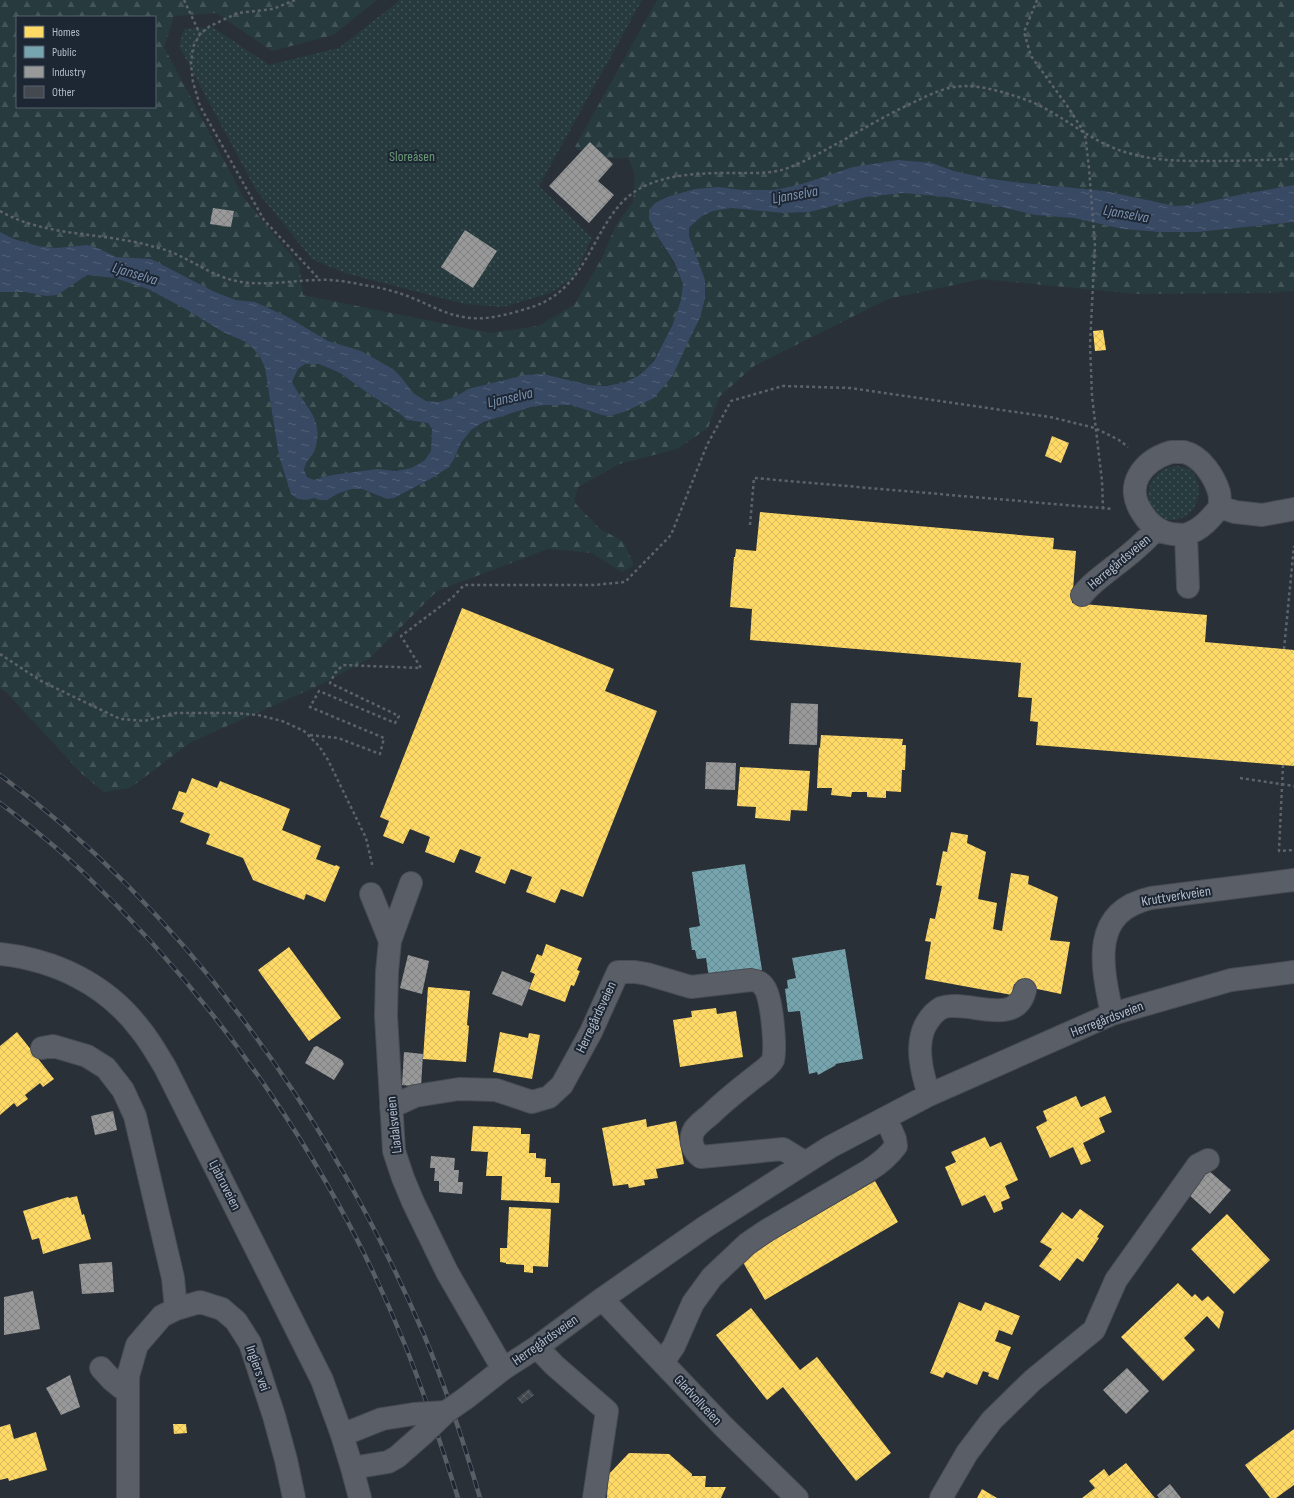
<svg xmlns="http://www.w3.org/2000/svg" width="1294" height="1498" font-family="'Sofia Sans Condensed',sans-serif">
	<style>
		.green { fill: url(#green-dots) }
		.forest { fill: url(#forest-firs); fill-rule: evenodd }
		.water { fill: url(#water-ripples); fill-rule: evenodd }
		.homes { fill: url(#homes-cross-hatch) }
		.public { fill: url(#public-cross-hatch) }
		.industry { fill: url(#industry-cross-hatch) }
		.building { fill: url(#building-cross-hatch) }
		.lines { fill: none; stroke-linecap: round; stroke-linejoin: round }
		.minor-casing { stroke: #484c53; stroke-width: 24 }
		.path { stroke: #5d636a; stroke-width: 2.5; stroke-dasharray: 3 3; stroke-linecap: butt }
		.minor { stroke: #5a5e66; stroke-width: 22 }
		.rail-casing { stroke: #595d64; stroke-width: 4.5 }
		.rail { stroke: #1d2633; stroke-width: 3; stroke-dasharray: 9; stroke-linecap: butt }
		.minor-bridge-casing { stroke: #484c53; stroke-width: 24; stroke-linecap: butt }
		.path-bridge { stroke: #5d636a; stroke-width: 2.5; stroke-dasharray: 3 3; stroke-linecap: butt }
		.minor-bridge { stroke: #5a5e66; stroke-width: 22 }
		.labels { text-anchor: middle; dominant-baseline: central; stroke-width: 4; stroke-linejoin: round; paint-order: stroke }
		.park-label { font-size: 14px; fill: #6b9a76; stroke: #1d2633 }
		.street-label { font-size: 14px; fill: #b4bcc9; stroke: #1d2633 }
		.water-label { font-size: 15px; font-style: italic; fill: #7c92b1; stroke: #1d2633 }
	</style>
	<defs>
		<pattern id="green-dots" width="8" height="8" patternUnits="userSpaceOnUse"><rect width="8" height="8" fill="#273a3e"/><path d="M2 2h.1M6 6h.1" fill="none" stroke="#445559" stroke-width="1.8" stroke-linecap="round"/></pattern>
		<pattern id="forest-firs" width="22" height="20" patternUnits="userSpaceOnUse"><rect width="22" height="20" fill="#273a3e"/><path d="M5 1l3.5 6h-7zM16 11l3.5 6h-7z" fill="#445559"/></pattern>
		<pattern id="water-ripples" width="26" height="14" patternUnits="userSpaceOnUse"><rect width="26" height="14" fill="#384963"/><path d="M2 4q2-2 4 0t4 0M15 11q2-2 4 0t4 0" fill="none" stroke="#526178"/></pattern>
		<pattern id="homes-cross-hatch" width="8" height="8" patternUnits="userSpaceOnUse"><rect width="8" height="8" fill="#ffd966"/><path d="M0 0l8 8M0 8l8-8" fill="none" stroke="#d7b95e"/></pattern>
		<pattern id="public-cross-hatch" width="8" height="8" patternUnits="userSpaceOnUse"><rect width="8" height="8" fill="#76a5af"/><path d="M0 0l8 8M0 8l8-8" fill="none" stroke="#668a92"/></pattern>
		<pattern id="industry-cross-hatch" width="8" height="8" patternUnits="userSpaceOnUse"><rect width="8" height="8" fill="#999"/><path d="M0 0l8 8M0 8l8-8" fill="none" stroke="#808182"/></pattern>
		<pattern id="building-cross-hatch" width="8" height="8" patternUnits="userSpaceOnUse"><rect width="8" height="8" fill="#444950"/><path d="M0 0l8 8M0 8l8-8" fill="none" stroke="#5d6168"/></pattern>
	</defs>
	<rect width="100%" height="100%" fill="#2a3038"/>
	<!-- green -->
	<path class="green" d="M400,0H642L539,186L592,238L573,278L550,293L503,307L465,304L345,273L312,259L256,190L179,46L184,29L212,27L269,65L339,48Z
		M1176,466C1209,466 1205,519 1172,520C1141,521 1139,470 1176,466Z"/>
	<!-- forest -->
	<path class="forest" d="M0,0H377L333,35L272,51L216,13L174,16L164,47L244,198L299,265L303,295L490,333L538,326L574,305L602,258L616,225L633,202L635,175L628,158L593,159L575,147L657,0H1294V185L1243,194L1192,205L1175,206L1105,191L1014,182L986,178L954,171L932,163L774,190H742L719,187L695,189L666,197L655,203L649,210C650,233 669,252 678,273C679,276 682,280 683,284C685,305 656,365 639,376C624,385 606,386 589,385L468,389L455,397L440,402L426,401L413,393L402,378L341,346L328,341L286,316L255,302L236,300L215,292L185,276L129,258L116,257L100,249L87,245L56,248L38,246L14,239L0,232ZM17,17H155V107H17Z
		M904,193L946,197L993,205L1035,215L1074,218L1122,229L1160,232H1198L1294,222V291L1265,293L1137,294L982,279L888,299L754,366L719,397L708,428L677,449L619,464L578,487L574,502L600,529L623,541L634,565L622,572L592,553L548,549L437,591L370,658L320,685L191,742L130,788L104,792L81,773L8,694L0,688V292H25L46,296L87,275L115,278L148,289L189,311L223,332L244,341L251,346L260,357L265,368L279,456L292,494L298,499L306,500L314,498L320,500H327L339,493L352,489H362L387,499L394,498C412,488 431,481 447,468C459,458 459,440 471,430C483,421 531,406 546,405C554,404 563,404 570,405C581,407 592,412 602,415L689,340L700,318L705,298L689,236V229L694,223L702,216L713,211L732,208L783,213L810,212L866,197Z
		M305,364H319L340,373L369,394L399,413L407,420L428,423L432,429L431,451L424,461L411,468L396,471L377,469L339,474L327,476L314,480L307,477L304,470L308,460L314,454L310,409L300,397L292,382L298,369Z"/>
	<!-- water -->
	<path class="water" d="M898,160L932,163L954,171L986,178L1014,182L1105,191L1175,206L1192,205L1243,194L1294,185V222L1198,232H1160L1122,229L1074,218L1035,215L993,205L946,197L904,193L866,197L810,212L783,213L732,208L713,211L702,216L694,223L689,228V236L705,280V298L700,318L689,340L673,375L654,398L624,412L610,416L602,415L571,405H545L531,407L484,422L471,430L461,443L454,459L449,467L434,477L394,498L387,499L362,489H352L339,493L327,500H320L314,498L306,500L298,499L291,494L279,456L265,368L260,357L251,346L244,341L223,332L189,311L148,289L115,278L87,275L57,295L46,296L25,292H0V232L14,239L38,246L56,248L87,245L100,249L116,257L151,259L215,292L236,300L255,302L286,316L328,341L361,351L393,369L402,378L413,393L426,401L439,402L455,397L468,389L525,375L543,374L589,385L606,386L626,382L640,375L654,361L672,326L681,300L683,284L674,262L658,237L649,219V210L655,203L667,197L695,189L719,187L742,190H774L799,185L853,167ZM305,364H319L340,373L369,394L399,413L407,420L428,423L432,429L431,451L424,461L411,468L396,471L377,469L339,474L327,476L314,480L307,477L304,470C305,466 306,462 309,459C311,456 313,455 314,452C326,419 305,408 292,382L298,369Z"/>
	<!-- homes -->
	<path class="homes" d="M1103,330L1106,350L1095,351L1093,331Z
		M1052,436L1069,443L1061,463L1045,456Z
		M760,512L1054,538L1053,549L1076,551L1072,603L1207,615L1205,642L1294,650V766L1036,745L1038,722L1030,721L1032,698L1018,697L1021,663L750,640L752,609L730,607L734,557H735L736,549L756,551Z
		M462,608L614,669L605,691L657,711L583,897L561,889L555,903L526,892L532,877L511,869L505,884L475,872L481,857L460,849L454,863L425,852L430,837L410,829L403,844L383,836L389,821L380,817Z
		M821,735L903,739L902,745H906L905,770H902L901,792L886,791V798L867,797V792H852L851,797L831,795L832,788H817L819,747L820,748Z
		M740,767L810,771L807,811L791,810L790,821L755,818L756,807L737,806Z
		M192,778L217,788L220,781L290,809L282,830L321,846L316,859L335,866L336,865L340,867L325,902L306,894L304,900L253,880L243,858L206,844L210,834L180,822L184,813L172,809L179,791L186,793Z
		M951,832L968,835L967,843L986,852L978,899L997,903L993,929L1002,931L1011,873L1029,876L1028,884L1058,897L1050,940L1070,942L1061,994L1014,984L1012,995L925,979L931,942L925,941L930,918L935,919L942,886L936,885L943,851L947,852Z
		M546,944L582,958L577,970L580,971L574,986L571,985L565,1002L529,989L535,974L530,972L537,954L542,956Z
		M289,947L341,1018L309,1041L258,970Z
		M428,987L470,991L467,1025L469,1026L466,1062L423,1059Z
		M716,1008L717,1014L736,1011L743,1057L680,1067L673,1020L692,1017L691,1011Z
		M17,1032L54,1079L43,1087L40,1083L25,1095L28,1099L17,1107L14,1103L0,1115V1046Z
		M500,1032L528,1038L529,1033L540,1035L532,1079L493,1072Z
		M1076,1096L1081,1107L1105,1096L1112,1112L1099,1118L1105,1132L1083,1143L1091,1161L1081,1165L1073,1147L1050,1158L1036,1127L1047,1121L1043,1111Z
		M646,1119L647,1127L676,1121L684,1164L656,1169L658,1178L644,1180L645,1185L629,1188L628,1184L613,1186L602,1128Z
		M473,1126L521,1128V1134H530L529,1153H536V1158L546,1159L545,1177H551V1183H560L559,1203L501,1200L502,1176H486L488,1152L471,1151Z
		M985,1137L990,1147L1001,1142L1018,1180L1005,1186L1010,1198L1001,1202L1003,1209L994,1213L985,1195L962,1206L945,1167L956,1162L951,1152Z
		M875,1181L898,1222L765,1300L741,1259Z
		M77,1196L82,1215L84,1214L91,1239L43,1254L39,1238L32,1240L23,1211L68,1197L69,1198Z
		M509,1207L551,1209L548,1267L533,1266V1273L524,1272V1265L506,1264V1263L500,1262V1248H507Z
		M1080,1209L1104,1226L1097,1237L1099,1238L1083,1262L1077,1258L1060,1281L1039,1266L1052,1249L1040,1242L1062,1212L1072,1219Z
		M1227,1214L1270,1260L1234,1294L1191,1249Z
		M1178,1283L1192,1297L1195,1294L1202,1301L1208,1296L1224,1312L1219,1329L1207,1316L1184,1338L1195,1350L1163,1381L1121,1337Z
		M959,1302L981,1311L985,1302L1020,1316L1012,1335L999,1330L995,1341L1011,1347L998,1380L988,1376L989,1373L983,1371L977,1385L946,1372L943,1378L930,1373Z
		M751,1308L800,1370L817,1357L891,1453L856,1481L783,1387L767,1400L716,1335Z
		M10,1424L14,1439L36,1432L47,1470L9,1481L8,1478L0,1480V1427Z
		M173,1424H186L187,1433L174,1434Z
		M1294,1429V1485L1276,1498H1270L1245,1465Z
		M629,1453L669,1454L692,1474V1476H706L705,1487H726L721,1498H607L608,1475Z
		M1126,1463L1155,1498H1082L1095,1488L1089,1481L1104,1469L1109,1476Z
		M982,1489L997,1498H977Z"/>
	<!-- public -->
	<path class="public" d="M745,864L762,970L709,978L706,958L697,959L695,950H692L689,928L700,926L692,872Z
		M845,949L863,1059L835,1064L836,1065L818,1075L817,1072L809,1074L800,1011L788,1012L785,989L788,988L787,980L796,978L792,958Z"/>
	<!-- industry -->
	<path class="industry" d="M590,142L613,164L598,181L614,195L589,223L549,186Z
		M213,208L234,211L231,227L210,224Z
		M465,230L497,251L473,288L441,267Z
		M791,703L818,704L817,745L789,744Z
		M706,762L736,763L735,790L705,789Z
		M408,955L429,961L422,994L400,988Z
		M502,971L531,983L522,1006L492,994Z
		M317,1046L342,1060L344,1064L334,1080L305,1063L314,1047Z
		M404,1052L423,1054L421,1087L402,1085Z
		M113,1111L117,1130L95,1135L91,1116Z
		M431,1156L455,1158L454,1170H459L458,1182H463L462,1194L439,1192V1181H434L435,1168H430Z
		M1208,1170L1231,1190L1210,1214L1187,1193Z
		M112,1262L114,1292L82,1294L79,1264Z
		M33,1291L40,1329L4,1335V1297Z
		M1127,1368L1149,1391L1126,1414L1103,1390Z
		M70,1375L80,1407L61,1415L46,1388Z
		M1170,1484L1181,1498H1159L1157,1495Z"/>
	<!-- building -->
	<path class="building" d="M529,1389L534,1395L522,1404L517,1398Z"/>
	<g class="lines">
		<defs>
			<path id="minor" d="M1171,452C1175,452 1180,452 1184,452C1201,456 1214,476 1219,492C1220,496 1220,502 1220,507C1211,518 1201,530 1187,534C1183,536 1177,534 1172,534C1159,532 1150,525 1143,514C1123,486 1142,461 1171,452Z
				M1220,507L1235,512L1262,515L1294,509
				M1186,535L1188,587
				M1082,595C1090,584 1101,577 1112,568C1128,556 1143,544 1156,529
				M411,883L390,941L387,972L386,1016L394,1151L403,1178L413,1202L447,1272L503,1369
				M371,894L390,941
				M0,954C55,960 106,984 140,1029C150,1041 157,1054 165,1067L322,1380L342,1435L352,1468L360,1498
				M1112,1014C1102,967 1089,912 1151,898L1294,880
				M42,1048L53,1046L87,1056L106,1068L123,1090L135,1116L173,1278L176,1309
				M929,1095C926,1084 922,1073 921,1062C919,1049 920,1032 928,1021C931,1016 936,1011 941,1008C966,998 1016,1029 1025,990
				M391,1107L415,1096L459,1089L496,1090L532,1102L549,1097L562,1085L591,1032L618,972H635L647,974L691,987L751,980C757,981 761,982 764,987C772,996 776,1048 773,1060C771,1064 768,1066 765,1069C746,1084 727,1098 710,1115C705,1119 698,1124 694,1130C689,1139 692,1151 701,1157L783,1149L804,1162
				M602,1299L723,1426L797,1498
				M537,1347L554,1365L607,1411L594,1498
				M663,1362L674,1346L693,1303L712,1277L747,1244L766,1231L868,1171C879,1164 888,1157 896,1146L895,1139L886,1118
				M101,1368L112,1380L128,1393
				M466,1398L503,1369L537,1347L602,1299L705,1227L830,1147L929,1095L1112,1014L1231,980L1294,972
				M342,1435L382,1419L414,1414
				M352,1468L388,1462L397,1457L422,1435
				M128,1498V1376L137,1345L162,1316L176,1309L200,1302L222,1309L236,1321L250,1343L274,1416L286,1460L294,1498
				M941,1498L967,1453L992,1420L1033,1380L1094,1330L1116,1280L1198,1165L1208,1160"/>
		</defs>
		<!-- minor casing -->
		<use href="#minor" class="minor-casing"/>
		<!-- path -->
		<path class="path" d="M184,0L200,34
			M295,0L273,9L238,13L210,26L200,34L193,47L191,64L193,82L200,106L264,220L319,279
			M1037,0L1024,32L1031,56L1068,107L1085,134L1089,168L1095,246L1090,344L1092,396L1102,481L1103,508
			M0,211C45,237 102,232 151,246C157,248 165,249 171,252C196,262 214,278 242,282C268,286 294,280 320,280C336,279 353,283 369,286C383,288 397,292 410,297C430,305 448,316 470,318C490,320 513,313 532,307C593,287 592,216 639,189C667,173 705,173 736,173C752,173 769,174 785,169C805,162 823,151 842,141C864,128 887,115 910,104C923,98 936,91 949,88C966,84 983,87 998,91C1010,94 1021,98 1032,102C1068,118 1092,144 1132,154C1157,161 1183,161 1209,161C1237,161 1266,160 1294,159
			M750,525L754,478L1112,509
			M1284,649L1294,546
			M0,654L41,681L120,719L144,721L176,713H233L258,715L282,721L304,731L319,746L328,760L366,838L373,868
			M310,735L338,738L380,754L384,738L310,707L319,691L395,723L399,716L330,683L335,673L343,665L421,668L401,636L453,597L464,585H594L625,582L671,535L707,445L731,401L783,386L850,388L1050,417L1095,428L1119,440L1128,447
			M1240,778L1294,786"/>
		<!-- minor -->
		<use href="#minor" class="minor"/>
		<defs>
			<path id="rail" d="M0,775C188,913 333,1122 424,1335C446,1388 464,1443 480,1498
				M0,803C29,825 58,848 85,874C221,1004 335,1170 405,1345C425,1395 442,1447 458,1498"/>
		</defs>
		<!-- rail casing -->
		<use href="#rail" class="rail-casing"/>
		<!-- rail -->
		<use href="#rail" class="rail"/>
		<defs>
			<path id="minor-bridge" d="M414,1414L446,1412
				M422,1435L446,1412L466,1398"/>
		</defs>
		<!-- minor-bridge casing -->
		<use href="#minor-bridge" class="minor-bridge-casing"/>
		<!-- path-bridge -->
		<path class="path-bridge" d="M1283,765L1279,851L1294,850"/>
		<!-- minor-bridge -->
		<use href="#minor-bridge" class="minor-bridge"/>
	</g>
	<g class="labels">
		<!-- park labels -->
		<g class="park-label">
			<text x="412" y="156">Sloreåsen</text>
		</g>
		<!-- street labels -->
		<g class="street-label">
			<text transform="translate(1119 562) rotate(-40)">Herregårdsveien</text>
			<text transform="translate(1176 896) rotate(-9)">Kruttverkveien</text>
			<text transform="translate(596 1017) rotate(-65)">Herregårdsveien</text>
			<text transform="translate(1107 1019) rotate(-21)">Herregårdsveien</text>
			<text transform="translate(394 1125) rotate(-96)">Liadalsveien</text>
			<text transform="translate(225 1185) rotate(63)">Ljabruveien</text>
			<text transform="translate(545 1340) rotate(-35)">Herregårdsveien</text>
			<text transform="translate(258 1368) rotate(71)">Ingiers vei</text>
			<text transform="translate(698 1400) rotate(47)">Gladvollveien</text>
		</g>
		<!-- water labels -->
		<g class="water-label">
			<text transform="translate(795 195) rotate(-10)">Ljanselva</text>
			<text transform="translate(1126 214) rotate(10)">Ljanselva</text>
			<text transform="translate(135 274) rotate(17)">Ljanselva</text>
			<text transform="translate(510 398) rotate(-13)">Ljanselva</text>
		</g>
	</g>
	<!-- legend -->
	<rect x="16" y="16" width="140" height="92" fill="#1d2633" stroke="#59626f"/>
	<rect x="24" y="26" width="20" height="12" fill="#ffd966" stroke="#59626f"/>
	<text x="52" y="36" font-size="12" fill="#b4bcc9">Homes</text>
	<rect x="24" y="46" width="20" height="12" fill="#76a5af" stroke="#59626f"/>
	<text x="52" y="56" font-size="12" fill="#b4bcc9">Public</text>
	<rect x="24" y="66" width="20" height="12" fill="#999999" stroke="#59626f"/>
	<text x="52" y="76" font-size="12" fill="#b4bcc9">Industry</text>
	<rect x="24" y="86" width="20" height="12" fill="#444950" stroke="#59626f"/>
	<text x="52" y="96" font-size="12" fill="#b4bcc9">Other</text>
</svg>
